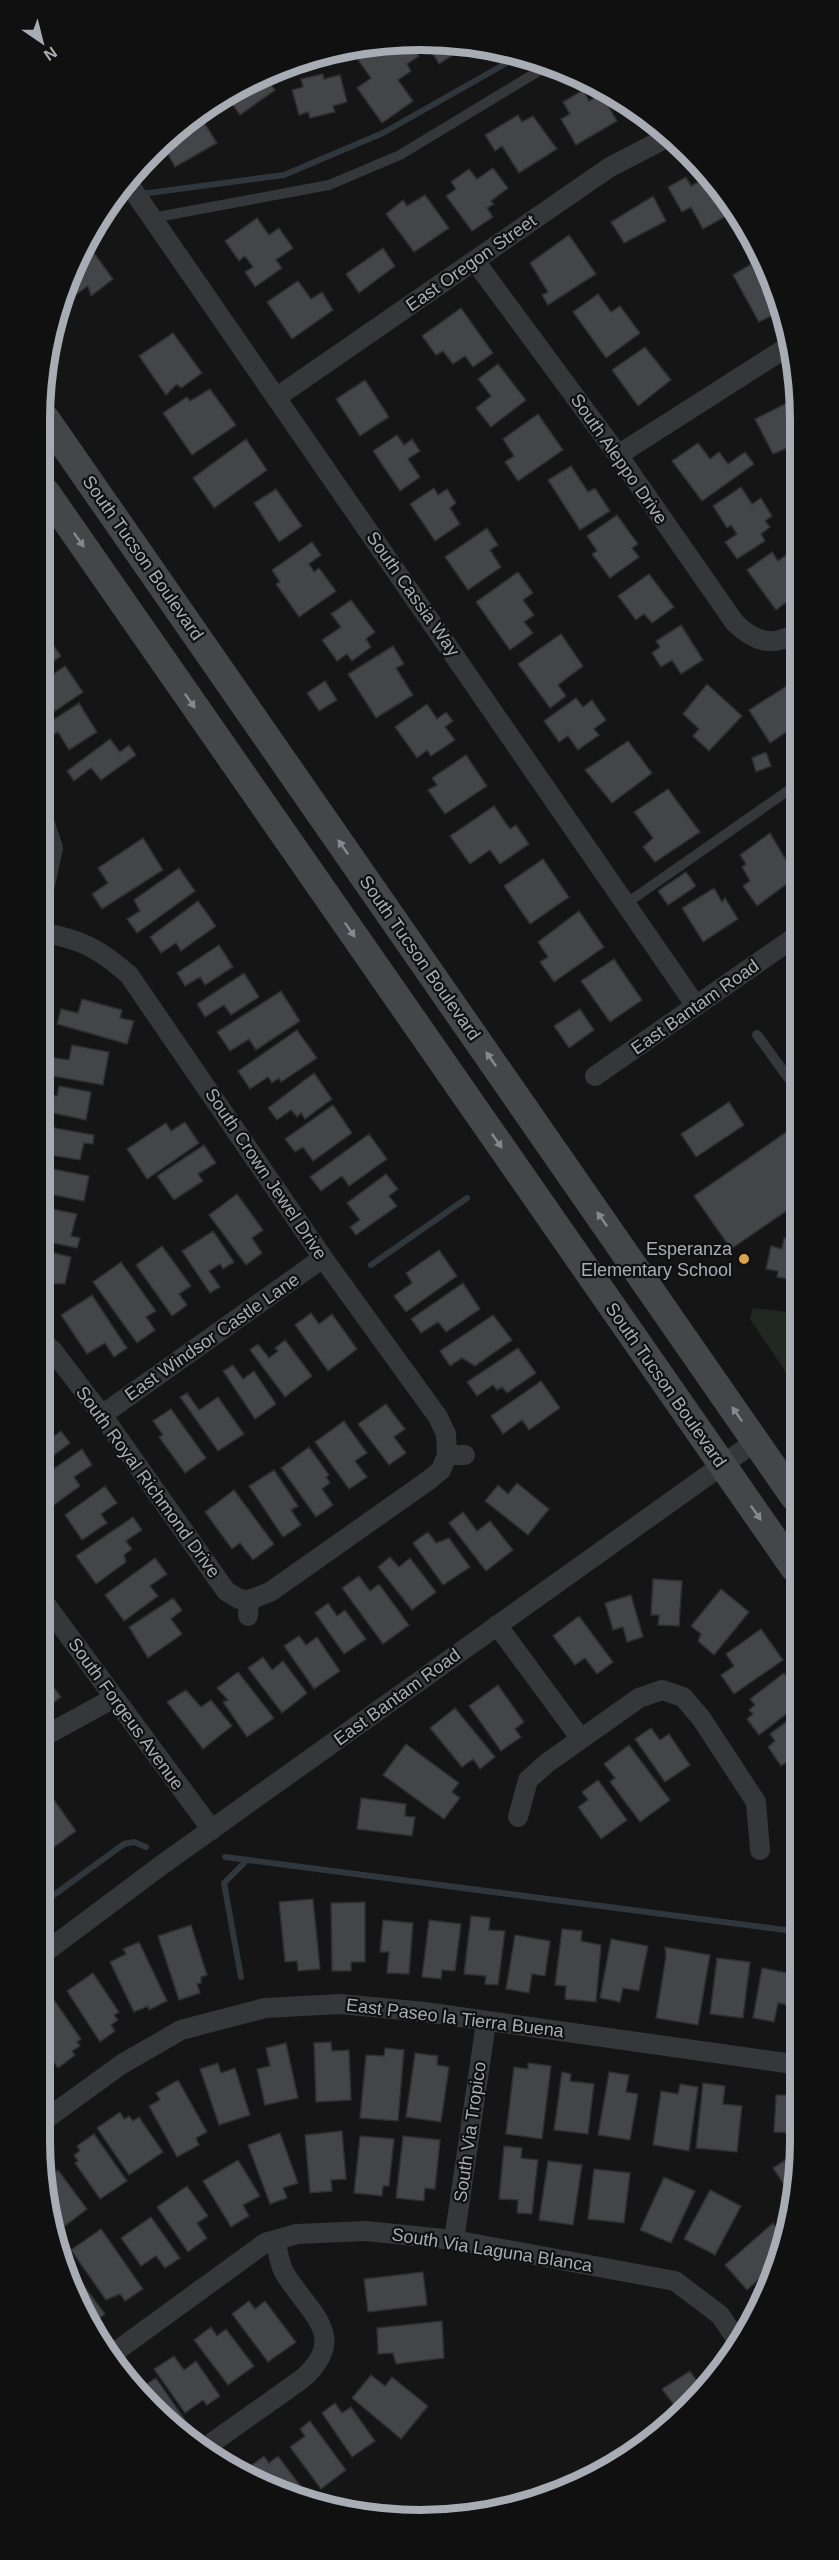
<svg xmlns="http://www.w3.org/2000/svg" width="839" height="2560" font-family="Arial,sans-serif">
	<style>
		.green { fill: #212822 }
		.lines { fill: none; stroke-linecap: round; stroke-linejoin: round }
		.stream { stroke: #2f373d; stroke-width: 6 }
		.building { fill: #444548; stroke: #2f2f32; stroke-width: 1.5 }
		.lane { stroke: #36373a; stroke-width: 10 }
		.street { stroke: #36373a; stroke-width: 20 }
		.secondary { stroke: #44464a; stroke-width: 28 }
		.oneway { fill: #85888f }
		.poi-dot { fill: #daa449; stroke: #101011; stroke-width: 2 }
		.labels { text-anchor: middle; dominant-baseline: central; stroke-width: 4.5; stroke-linejoin: round; paint-order: stroke }
		.street-label { font-size: 18px; fill: #a8acb4; stroke: #101011 }
		.poi-label { font-size: 18px; fill: #a8acb4; stroke: #101011; text-anchor: end }
		.rim { fill: none; stroke: #a8acb4; stroke-width: 8 }
	</style>
	<rect width="100%" height="100%" fill="#151516"/>
	<!-- green -->
	<path class="green" d="M753,1308L795,1313L794,1384L750,1319Z"/>
	<g class="lines">
		<!-- stream -->
		<path class="stream" d="M141,194L284,175L383,133L519,56
			M111,200L131,196
			M371,1265L467,1198
			M225,1857L793,1931
			M40,1905L124,1844L134,1842L146,1847
			M241,1977L224,1883L247,1860"/>
	</g>
	<!-- building -->
	<path class="building" d="M378,46H412L419,56L407,64L411,71L398,80L413,101L382,123L357,88L371,78L358,60Z
		M428,46H467L439,64Z
		M323,74L324,79L340,75L347,102L333,106L335,112L310,118L308,112L299,115L292,90L303,87L301,79Z
		M267,79L275,90L240,115L226,96Z
		M583,90L589,101L601,94L617,121L576,145L561,119L570,114L563,102Z
		M198,113L217,143L175,167L164,147Z
		M518,115L522,122L533,116L557,149L519,173L502,146L495,151L485,135Z
		M493,168L508,188L491,201L494,204L487,208L493,217L472,231L446,196L456,189L451,182L469,169L477,179Z
		M686,177L691,186L708,177L728,205L725,206L730,214L703,229L691,207L682,212L668,187Z
		M425,195L449,228L414,252L386,214L403,200L407,206Z
		M653,196L666,221L624,243L611,222Z
		M257,218L269,235L279,228L293,248L276,260L282,268L255,287L245,272L253,267L245,256L239,261L225,241Z
		M569,235L596,274L548,305L542,295L548,292L530,263Z
		M88,245L113,279L91,296L88,286L64,303Z
		M383,248L395,266L359,293L346,274Z
		M751,264L756,273L766,268L779,312L759,322L733,275Z
		M298,281L311,299L322,292L333,310L292,339L267,302Z
		M598,294L611,312L620,306L640,333L606,358L573,312Z
		M461,308L493,353L473,367L465,356L453,364L443,351L436,355L422,336Z
		M173,333L202,373L181,388L177,384L166,395L139,356Z
		M645,347L671,380L638,406L612,370Z
		M498,364L526,400L491,427L476,408L491,396L478,379Z
		M365,380L389,417L360,436L336,399Z
		M210,389L236,425L192,455L163,413L187,397L190,401Z
		M793,400L797,407V453L791,456L787,448L773,454L755,419Z
		M538,414L563,450L518,481L505,462L514,456L503,439Z
		M397,435L404,445L412,439L420,451L408,459L420,477L400,491L373,451Z
		M246,439L267,470L214,508L193,478Z
		M698,443L710,459L719,452L728,464L745,452L754,464L702,501L672,461Z
		M571,466L588,492L595,488L610,511L580,530L548,480Z
		M741,487L752,504L761,498L772,516L765,521L770,527L761,534L765,541L737,559L725,542L737,534L731,525L727,528L713,506Z
		M434,488L438,495L447,489L456,503L450,508L460,524L435,541L410,504Z
		M276,489L302,526L279,542L254,503Z
		M617,515L638,544L632,548L639,557L610,578L592,554L597,551L587,536Z
		M487,528L498,545L490,550L501,567L468,590L445,557Z
		M312,542L321,555L309,564L314,572L319,568L336,591L299,617L276,584L280,582L272,570Z
		M772,552L778,561L786,555L796,569L789,575L796,585V595L776,610L747,570Z
		M518,572L533,593L523,600L534,615L524,622L533,633L510,650L476,602Z
		M649,574L674,607L652,623L644,614L636,620L618,596Z
		M351,600L375,632L366,639L371,647L352,661L347,654L337,661L322,640L341,627L331,614Z
		M681,625L703,660L681,674L672,660L661,667L652,653L660,647L656,641Z
		M45,634L61,656L45,667Z
		M561,634L583,666L558,685L566,696L550,708L518,664Z
		M393,646L404,664L396,668L413,695L376,718L348,674Z
		M65,666L83,692L55,711L52,707L47,711L45,680Z
		M796,680V741L788,731L770,743L749,710Z
		M325,681L337,700L319,711L307,693Z
		M707,684L742,716L709,751L693,736L699,729L683,714Z
		M576,698L583,707L592,700L606,720L594,729L599,735L578,750L568,736L559,742L544,721Z
		M79,703L97,732L69,750L58,732L47,739L45,725Z
		M427,704L437,719L446,712L453,721L445,727L455,740L431,756L427,750L417,758L395,727Z
		M110,739L120,752L129,745L136,755L101,780L91,768L74,781L67,771Z
		M628,741L652,773L612,803L585,770Z
		M766,752L771,766L756,772L752,758Z
		M466,755L487,786L445,814L428,790L437,785L432,778Z
		M668,789L700,832L655,862L643,847L653,838L634,812Z
		M494,806L510,829L516,825L529,844L500,864L490,850L470,864L450,836Z
		M770,833L796,877L757,906L743,886L750,881L742,867L746,864L740,855Z
		M143,838L163,870L102,909L92,894L108,883L98,868Z
		M543,859L569,897L530,924L504,886Z
		M179,868L195,891L137,933L127,919L140,911L134,900Z
		M686,872L696,886L668,905L658,891Z
		M714,888L722,902L725,898L738,919L703,942L682,908Z
		M198,901L216,926L181,951L176,943L161,953L150,937Z
		M579,911L604,947L554,982L540,962L548,957L538,942Z
		M219,945L233,967L205,985L200,977L185,986L177,973Z
		M614,959L642,1000L610,1022L581,981Z
		M244,973L259,997L231,1015L224,1005L205,1017L197,1004Z
		M281,991L300,1021L256,1050L249,1039L230,1051L217,1032Z
		M82,999L122,1010L120,1018L134,1021L127,1044L57,1024L61,1009L78,1013Z
		M580,1009L594,1030L569,1048L554,1026Z
		M297,1030L317,1058L281,1082L279,1078L272,1083L268,1077L250,1089L238,1071Z
		M72,1045L109,1052L103,1085L46,1075L50,1057L69,1060Z
		M314,1073L332,1099L305,1119L301,1113L297,1117L291,1110L277,1120L268,1108Z
		M59,1086L91,1092L86,1120L43,1111L45,1094L57,1096Z
		M729,1102L744,1125L696,1157L681,1134Z
		M333,1105L352,1133L313,1161L303,1147L295,1152L285,1139Z
		M185,1122L199,1143L147,1179L127,1149L166,1123L171,1131Z
		M795,1126V1205L731,1249L694,1196Z
		M50,1127L94,1135L93,1144L84,1143L80,1160L43,1154Z
		M369,1134L387,1159L349,1186L342,1176L321,1191L310,1177Z
		M204,1145L216,1163L198,1174L203,1181L174,1200L157,1176Z
		M43,1167L89,1176L84,1201L43,1193Z
		M386,1174L398,1189L389,1196L397,1206L356,1235L350,1227L360,1220L347,1203Z
		M237,1194L263,1230L252,1238L262,1253L246,1265L209,1215Z
		M43,1207L77,1214L71,1236L80,1238L77,1248L43,1241Z
		M213,1231L234,1262L223,1269L220,1264L209,1271L220,1287L210,1293L182,1251Z
		M784,1238L795,1240V1280L777,1277L778,1271L766,1269L771,1246L782,1249Z
		M162,1246L191,1286L179,1294L187,1305L172,1316L136,1265Z
		M43,1250L71,1257L65,1284L43,1283Z
		M439,1250L457,1276L406,1312L394,1296L412,1283L406,1273Z
		M121,1262L156,1311L146,1317L155,1330L137,1343L93,1282Z
		M463,1283L480,1309L446,1332L438,1322L421,1333L411,1319Z
		M92,1295L127,1348L114,1357L105,1343L87,1354L61,1315Z
		M311,1313L319,1324L332,1314L357,1349L328,1371L295,1325Z
		M493,1315L512,1340L475,1366L462,1358L450,1366L440,1351Z
		M285,1340L312,1376L285,1397L250,1350L258,1344L269,1358L278,1351L275,1348Z
		M518,1348L536,1373L507,1393L502,1387L497,1390L493,1385L477,1396L467,1382Z
		M233,1365L243,1379L254,1371L276,1404L255,1419L223,1371Z
		M541,1381L560,1408L529,1430L522,1420L503,1434L491,1416Z
		M187,1393L199,1410L218,1397L244,1434L218,1451L180,1397Z
		M386,1404L405,1429L394,1437L406,1453L389,1465L358,1424Z
		M171,1409L206,1458L185,1473L159,1437L163,1435L153,1421Z
		M344,1421L367,1453L355,1461L367,1477L349,1489L315,1442Z
		M44,1423L54,1436L61,1431L70,1443L42,1464V1425Z
		M309,1447L329,1475L326,1477L330,1483L322,1489L333,1505L316,1517L281,1468Z
		M82,1449L92,1465L74,1477L80,1486L47,1510L42,1503V1477Z
		M274,1470L298,1506L291,1510L301,1525L283,1537L249,1486Z
		M517,1483L549,1509L528,1535L485,1501L498,1485L508,1494Z
		M105,1486L117,1503L101,1514L107,1523L82,1540L65,1515Z
		M234,1490L274,1544L253,1560L240,1543L232,1549L205,1512Z
		M463,1512L477,1531L490,1521L513,1550L486,1571L449,1523Z
		M133,1517L142,1530L126,1541L132,1549L124,1555L126,1562L96,1584L76,1556Z
		M428,1532L436,1543L449,1538L470,1567L443,1585L413,1543Z
		M390,1557L399,1567L410,1558L436,1592L412,1610L378,1567Z
		M155,1558L167,1574L150,1586L158,1596L124,1621L105,1595Z
		M359,1576L370,1591L379,1584L409,1625L383,1644L342,1588Z
		M653,1579L682,1581L679,1626L658,1625L659,1615H651Z
		M721,1589L749,1612L714,1655L698,1641L701,1634L691,1626Z
		M631,1595L643,1637L627,1642L623,1627L613,1630L605,1603Z
		M173,1598L182,1610L171,1619L182,1634L148,1658L129,1627Z
		M328,1603L337,1616L345,1610L366,1639L344,1654L315,1613Z
		M579,1616L613,1662L597,1674L585,1658L575,1665L553,1636Z
		M761,1629L783,1660L734,1694L721,1675L734,1666L726,1654Z
		M299,1636L306,1645L317,1637L340,1671L314,1689L284,1646Z
		M263,1657L272,1670L283,1661L307,1693L282,1713L248,1668Z
		M41,1670L61,1697L41,1712Z
		M238,1672L274,1718L247,1737L223,1702L228,1700L217,1688Z
		M784,1673L794,1686V1708L759,1735L747,1719L753,1714L749,1710L755,1705L750,1699Z
		M498,1685L524,1722L515,1729L521,1737L501,1751L469,1706Z
		M186,1690L201,1707L211,1700L232,1726L203,1749L167,1702Z
		M455,1708L495,1757L480,1769L473,1759L462,1767L430,1728Z
		M794,1716V1757L781,1766L768,1747L775,1741L770,1734Z
		M651,1728L660,1740L669,1734L690,1765L665,1782L635,1739Z
		M406,1744L459,1783L452,1792L460,1798L444,1819L383,1775Z
		M629,1745L670,1800L640,1822L610,1782L615,1778L604,1764Z
		M598,1780L627,1820L601,1839L578,1807L588,1800L582,1792Z
		M52,1797L76,1831L50,1850L40,1836V1802L42,1804Z
		M361,1798L406,1804L405,1816L415,1817L412,1836L357,1829Z
		M313,1899L320,1969L298,1971L297,1961L285,1962L279,1902Z
		M365,1902V1962H351V1971H332L331,1903Z
		M471,1916L490,1918L489,1930L505,1931L498,1985L485,1984L486,1976L464,1974Z
		M383,1920L413,1923L409,1974L387,1973L389,1952H380Z
		M429,1920L461,1924L455,1971L442,1970L441,1979L422,1977Z
		M191,1925L207,1975L201,1977V1983L197,1984L200,1993L179,2000L158,1936Z
		M562,1929L582,1931L581,1941L601,1945L596,2002L565,1999L566,1986L555,1985Z
		M515,1935L550,1941L545,1976L532,1974L529,1993L506,1989Z
		M611,1939L648,1946L639,1991L623,1988L620,2002L600,1998Z
		M139,1942L167,2001L149,2010L148,2006L134,2012L110,1962L126,1954L123,1949Z
		M665,1947L710,1955L698,2025L656,2018L666,1956Z
		M717,1958L750,1962L743,2018L710,2014Z
		M762,1968L793,1974L787,2005L778,2003L774,2022L753,2018Z
		M93,1973L119,2012L114,2015L118,2020L111,2025L115,2031L100,2042L67,1991Z
		M54,2000L81,2039L77,2042L80,2046L72,2051L75,2055L58,2068L39,2042L40,2010Z
		M331,2042L332,2051L349,2050L351,2100L316,2102L314,2043Z
		M286,2043L298,2098L265,2105L257,2069L270,2066L266,2048Z
		M385,2048L404,2050L398,2121L360,2118L366,2055L384,2056Z
		M415,2053L438,2056L437,2065L449,2067L441,2122L406,2117Z
		M39,2063L50,2077L39,2085Z
		M218,2063L221,2073L235,2068L250,2115L219,2125L200,2069Z
		M528,2063L551,2066L542,2139L506,2134L514,2067L528,2069Z
		M562,2072L571,2074L570,2081L594,2084L588,2134L554,2130Z
		M609,2072L629,2075L626,2092L638,2094L630,2140L598,2135Z
		M178,2080L207,2132L196,2138L199,2145L177,2157L149,2106L160,2100L156,2093Z
		M703,2083L725,2086L723,2104L742,2106L737,2152L696,2148Z
		M680,2084L698,2087L689,2151L653,2145L661,2091L678,2094Z
		M776,2095H793V2133L774,2132Z
		M120,2112L124,2119L129,2116L133,2121L139,2117L163,2152L129,2175L97,2128Z
		M342,2131L346,2179L331,2180L332,2191L310,2193L305,2135Z
		M280,2133L298,2183L283,2188L287,2198L270,2204L248,2145Z
		M94,2134L127,2181L100,2199L75,2163L78,2161L74,2155L80,2151L77,2146Z
		M360,2136L394,2139L389,2186H383L382,2196L354,2193Z
		M403,2136L440,2140L435,2189L425,2188L424,2201L396,2198Z
		M504,2146L522,2148L521,2158L538,2160L532,2214L517,2213L518,2200L499,2199Z
		M793,2155V2198L773,2168Z
		M238,2160L260,2196L243,2205L249,2216L231,2227L203,2181Z
		M548,2161L582,2165L573,2225L539,2220Z
		M594,2169L630,2173L624,2223L588,2219Z
		M58,2170L87,2209L61,2229L55,2220L47,2179Z
		M664,2177L695,2191L671,2243L640,2230Z
		M187,2186L208,2216L197,2223L207,2238L188,2252L157,2207Z
		M710,2190L741,2206L715,2255L684,2239Z
		M151,2217L180,2258L165,2268L156,2256L141,2266L121,2238Z
		M773,2223L784,2236L770,2269L747,2290L725,2265Z
		M101,2229L143,2289L125,2301L120,2294L106,2300L71,2250Z
		M67,2263L105,2314L91,2324L68,2286L64,2265Z
		M423,2272L427,2305L368,2312L364,2279Z
		M249,2301L255,2309L265,2301L296,2342L268,2362L232,2314Z
		M442,2321L444,2358L396,2364L393,2353L378,2354L377,2328Z
		M211,2327L217,2336L226,2329L254,2366L228,2385L194,2340Z
		M174,2356L184,2370L196,2361L220,2396L207,2405L203,2400L185,2413L154,2369Z
		M690,2371L701,2387L678,2410L662,2389Z
		M371,2375L385,2386L392,2377L428,2406L401,2439L352,2398Z
		M141,2378L145,2385L156,2378L185,2420L178,2425L134,2392L130,2386Z
		M335,2403L342,2413L351,2407L375,2441L352,2457L322,2413Z
		M310,2421L346,2470L321,2489L290,2447L305,2436L300,2429Z
		M264,2456L269,2463L278,2456L308,2496L305,2498L255,2483L245,2470Z"/>
	<g class="lines">
		<!-- lane -->
		<path class="lane" d="M152,218L329,185L400,155L547,66
			M627,903L796,785
			M757,1035L795,1087"/>
		<!-- street -->
		<path class="street" d="M128,183L696,1006
			M475,261L618,455L735,623C754,641 772,648 796,633
			M277,397L610,167L670,136
			M618,455L789,346
			M44,890L53,848L44,821
			M44,933C81,939 101,950 129,975L323,1258L438,1417L446,1434L447,1455
			M595,1076L795,937
			M42,1341L53,1351L102,1415L226,1591L239,1599L249,1600L248,1616
			M102,1415L323,1258
			M41,1598L212,1830
			M249,1600L270,1592L429,1480L441,1470L447,1455H465
			M497,1625L581,1739
			M41,1738L114,1698
			M518,1817L528,1780L547,1763L639,1698L662,1690L683,1697L701,1718L756,1802L760,1850
			M40,1956L163,1864L756,1441
			M39,2124L122,2064L181,2030L265,2008L340,2004L425,2012L793,2064
			M454,2240L486,2023
			M111,2355L265,2243L297,2234L366,2231L454,2240L675,2281L720,2315L739,2343
			M206,2447L302,2379C351,2336 308,2313 284,2272C279,2263 278,2250 275,2240"/>
		<!-- secondary -->
		<path class="secondary" d="M46,419L794,1497
			M46,492L794,1568"/>
	</g>
	<!-- one-way arrows -->
	<defs><path id="oneway-solid" d="M-6-.8H1V-3.2L6.5 0L1 3.2V.8H-6Z" transform="scale(1.5)"/></defs>
	<g class="oneway">
		<use href="#oneway-solid" transform="translate(79 540) rotate(55)"/>
		<use href="#oneway-solid" transform="translate(190 701) rotate(55)"/>
		<use href="#oneway-solid" transform="translate(343 847) rotate(-125)"/>
		<use href="#oneway-solid" transform="translate(350 930) rotate(55)"/>
		<use href="#oneway-solid" transform="translate(491 1059) rotate(-125)"/>
		<use href="#oneway-solid" transform="translate(497 1141) rotate(55)"/>
		<use href="#oneway-solid" transform="translate(602 1219) rotate(-125)"/>
		<use href="#oneway-solid" transform="translate(737 1414) rotate(-125)"/>
		<use href="#oneway-solid" transform="translate(756 1513) rotate(55)"/>
	</g>
	<!-- markers -->
	<circle class="poi-dot" cx="744" cy="1259" r="6"/>
	<g class="labels">
		<!-- street labels -->
		<g class="street-label">
			<text transform="translate(471 263) rotate(-35)">East Oregon Street</text>
			<text transform="translate(619 459) rotate(55)">South Aleppo Drive</text>
			<text transform="translate(143 558) rotate(55)">South Tucson Boulevard</text>
			<text transform="translate(413 594) rotate(55)">South Cassia Way</text>
			<text transform="translate(420 958) rotate(55)">South Tucson Boulevard</text>
			<text transform="translate(695 1007) rotate(-35)">East Bantam Road</text>
			<text transform="translate(266 1174) rotate(56)">South Crown Jewel Drive</text>
			<text transform="translate(212 1337) rotate(-35)">East Windsor Castle Lane</text>
			<text transform="translate(666 1385) rotate(55)">South Tucson Boulevard</text>
			<text transform="translate(148 1482) rotate(54)">South Royal Richmond Drive</text>
			<text transform="translate(397 1697) rotate(-36)">East Bantam Road</text>
			<text transform="translate(126 1714) rotate(54)">South Forgeus Avenue</text>
			<text transform="translate(455 2018) rotate(7)">East Paseo la Tierra Buena</text>
			<text transform="translate(470 2132) rotate(-82)">South Via Tropico</text>
			<text transform="translate(492 2250) rotate(9)">South Via Laguna Blanca</text>
		</g>
		<!-- poi labels -->
		<g class="poi-label">
			<text x="732" y="1249">Esperanza<tspan x="732" dy="21">Elementary School</tspan></text>
		</g>
	</g>
	<!-- crop -->
	<path d="M0 0H839V2560H0ZM420 50H420A370 370 0 0 1 790 420V2140A370 370 0 0 1 420 2510H420A370 370 0 0 1 50 2140V420A370 370 0 0 1 420 50Z" fill="#101011" fill-rule="evenodd"/>
	<path class="rim" d="M420 50H420A370 370 0 0 1 790 420V2140A370 370 0 0 1 420 2510H420A370 370 0 0 1 50 2140V420A370 370 0 0 1 420 50Z"/>
	<!-- north arrow -->
	<g transform="translate(42 42) rotate(145)" stroke="#101011" stroke-width="4.5" paint-order="stroke">
	<path d="M0-4.5L10 22L0 15L-10 22Z" fill="#a8acb4"/>
	<text y="-9" font-size="16" font-weight="bold" text-anchor="middle" fill="#a8acb4">N</text>
	</g>
</svg>
